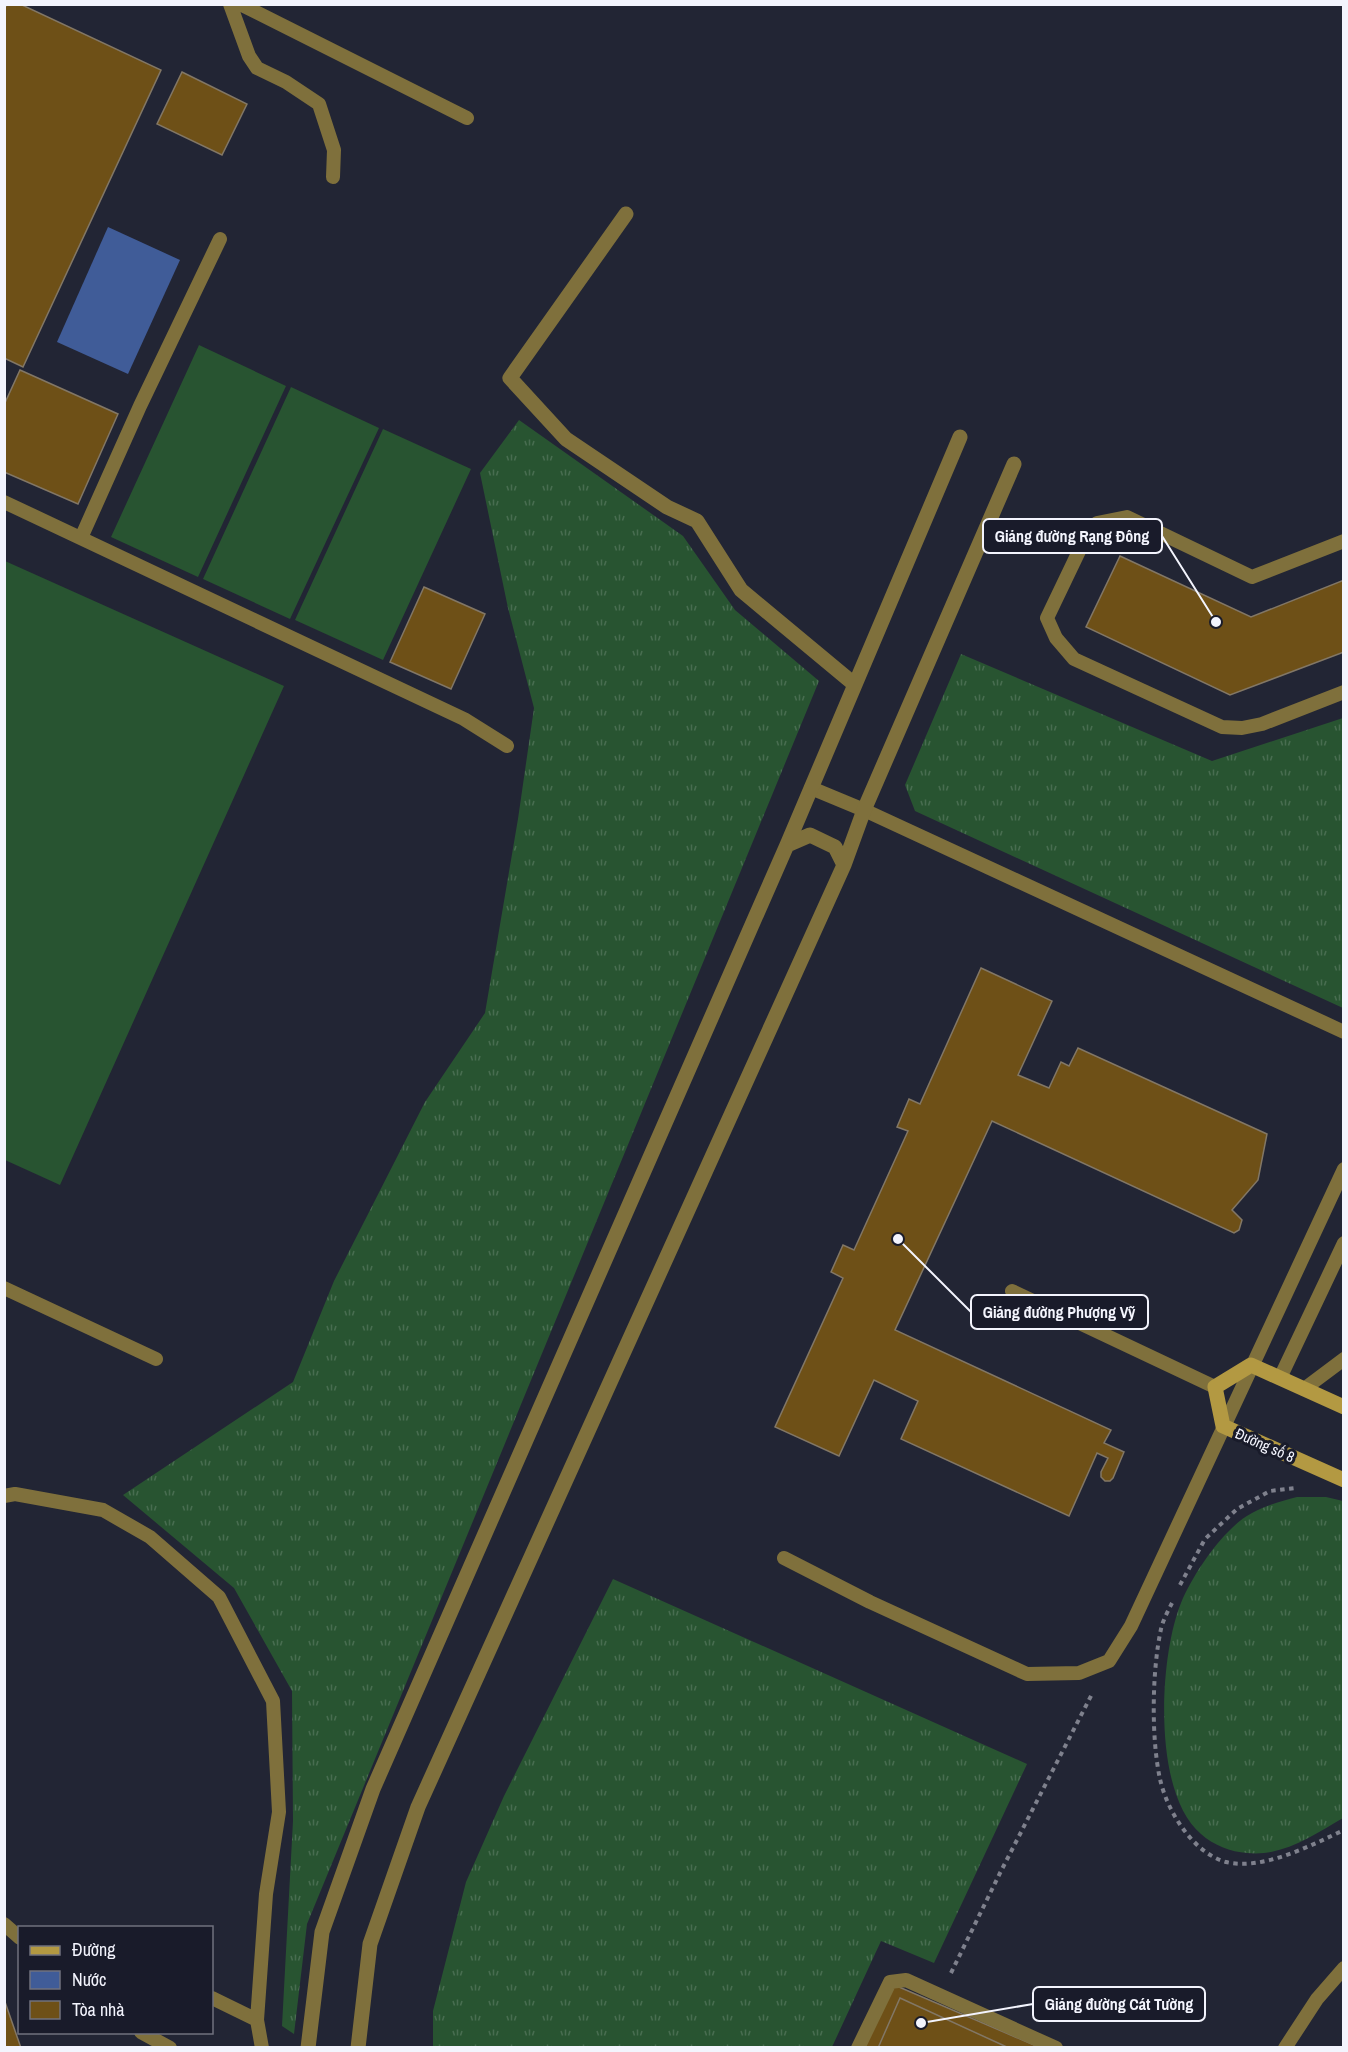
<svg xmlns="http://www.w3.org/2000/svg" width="1348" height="2052" font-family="'Archivo Narrow',sans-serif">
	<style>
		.grass { fill: url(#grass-tufts) }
		.pitch { fill: #285431 }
		.water { fill: #405c98 }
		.building { fill: #6e5017; stroke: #827766; stroke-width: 1.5 }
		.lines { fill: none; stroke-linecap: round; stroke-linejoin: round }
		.path { stroke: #7f818d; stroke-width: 4; stroke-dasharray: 4.5 4.5; stroke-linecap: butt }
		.lane { stroke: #7f703c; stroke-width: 14 }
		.street { stroke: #7f703c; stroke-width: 15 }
		.secondary { stroke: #b39942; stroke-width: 15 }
		.labels { text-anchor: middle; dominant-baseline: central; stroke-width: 6; stroke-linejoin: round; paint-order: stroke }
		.street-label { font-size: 15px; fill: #f3f4fd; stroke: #191b2a }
		.leader { fill: none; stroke: #f3f4fd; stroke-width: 2 }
		.callout-dot { fill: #f3f4fd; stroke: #191b2a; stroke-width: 2 }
		.callout { fill: #191b2a; stroke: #f3f4fd; stroke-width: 2 }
		.callout-label { font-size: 16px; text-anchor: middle; font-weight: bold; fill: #f3f4fd }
	</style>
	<defs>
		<pattern id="grass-tufts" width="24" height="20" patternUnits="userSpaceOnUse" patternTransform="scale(1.5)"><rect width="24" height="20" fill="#285431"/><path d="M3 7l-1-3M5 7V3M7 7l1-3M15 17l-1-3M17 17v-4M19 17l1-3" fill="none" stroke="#486d50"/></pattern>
	</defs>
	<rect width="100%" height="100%" fill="#222534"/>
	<!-- grass -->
	<path class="grass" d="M519,420L683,536L735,610L819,681L307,1924L294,2034L282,2026L293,1821L292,1691L234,1588L123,1495L293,1382L334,1281L425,1102L485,1013L518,819L534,708L508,608L480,473Z
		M961,654L1212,761L1343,718V1008L915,811L905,785Z
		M1297,1497H1326L1343,1501V1818C1314,1835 1282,1857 1247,1853C1231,1852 1213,1845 1201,1834C1152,1793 1159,1657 1181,1603C1192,1577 1212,1547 1232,1528C1250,1510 1274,1503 1297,1497Z
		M613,1579L1027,1764L934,1963L881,1941L832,2047H433V2011L466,1882L504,1796Z"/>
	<!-- pitch -->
	<path class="pitch" d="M199,345L286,386L198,577L111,537Z
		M291,387L379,428L290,619L203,579Z
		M383,429L471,469L383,660L295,620Z
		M5,561L284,686L60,1185L5,1160Z"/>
	<!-- water -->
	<path class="water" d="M108,227L180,260L128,374L57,342Z"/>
	<!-- building -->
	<path class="building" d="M7,4H20L161,70L23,367L4,358V9Z
		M182,72L247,104L222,155L157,124Z
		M20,370L118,414L78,504L4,472V405Z
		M1120,556L1251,617L1344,580V652L1230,695L1086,627Z
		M424,587L485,614L451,689L390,662Z
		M981,968L1052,1001L1018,1075L1049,1088L1061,1062L1069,1066L1078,1048L1267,1134L1258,1180L1232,1210L1242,1220L1239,1230L1234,1233L992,1121L895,1330L1111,1430L1104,1443L1124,1452L1113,1478L1110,1481H1105L1101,1477V1472L1108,1458L1097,1453L1069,1516L901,1439L918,1401L874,1380L839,1456L775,1427L843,1278L831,1272L843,1245L854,1250L908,1131L897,1127L909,1099L920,1104Z
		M892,1984L1041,2048H861Z
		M900,1998L1009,2048H878Z
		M4,1999L21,2048H4Z"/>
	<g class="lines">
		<!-- path -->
		<path class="path" d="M1180,1585L1205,1539L1237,1509L1270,1491L1296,1488
			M1172,1603C1168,1611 1163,1620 1161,1629C1152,1670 1151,1738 1160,1779C1167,1811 1193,1853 1226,1862C1262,1871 1312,1845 1344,1830
			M951,1973L1000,1873L1092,1694"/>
		<!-- lane -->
		<path class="lane" d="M230,4L249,56L257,68L286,82L319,104L334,150L333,177
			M240,4L467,118
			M4,502L464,719L507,746
			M81,538L140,406L220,239
			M1344,541L1252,577L1127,517L1097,523L1081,547L1047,618L1056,638L1074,659L1222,727L1242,728L1262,724L1344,692
			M811,788L864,810L1344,1032
			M4,1288L156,1359
			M1012,1291L1215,1387
			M1280,1378L1344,1243
			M1304,1389L1344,1359
			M4,1496L15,1494L103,1510L150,1537L219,1597L273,1701L279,1812L266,1894L257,2020L262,2048
			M784,1558L870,1602L1027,1674L1079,1673L1109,1661L1131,1626L1344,1169
			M4,1924L20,1938
			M212,1998L257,2020
			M141,2032L170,2048
			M858,2048L890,1982L906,1980L1056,2048
			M1285,2048L1317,1999L1344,1968"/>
		<!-- street -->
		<path class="street" d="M626,214L510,378L566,439L667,507L697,521L741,590L854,684
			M787,845L810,835L835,847L844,865
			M308,2048L322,1932L373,1789L787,845L960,437
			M358,2048L370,1944L418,1807L844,865L864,810L1014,464"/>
		<!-- secondary -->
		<path class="secondary" d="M1344,1407L1251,1365L1215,1387L1223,1426L1344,1480"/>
	</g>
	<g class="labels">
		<!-- street labels -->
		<g class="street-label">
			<text transform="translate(1265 1445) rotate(24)">Đường số 8</text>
		</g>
	</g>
	<!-- callouts -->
	<path class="leader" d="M1216 622L1162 536M898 1239L971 1312M921 2023L1033 2004"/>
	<g class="callout-dot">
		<circle cx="1216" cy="622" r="6"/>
		<circle cx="898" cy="1239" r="6"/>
		<circle cx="921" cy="2023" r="6"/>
	</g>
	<g class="callout">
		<rect x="983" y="519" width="179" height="34" rx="6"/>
		<rect x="971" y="1295" width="177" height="34" rx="6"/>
		<rect x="1033" y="1987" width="172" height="34" rx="6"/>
	</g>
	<g class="callout-label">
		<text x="1072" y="542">Giảng đường Rạng Đông</text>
		<text x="1059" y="1318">Giảng đường Phượng Vỹ</text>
		<text x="1119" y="2010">Giảng đường Cát Tường</text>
	</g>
	<!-- border -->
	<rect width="1348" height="2052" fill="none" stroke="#f3f4fd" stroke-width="12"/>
	<!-- legend -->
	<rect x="18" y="1926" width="195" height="108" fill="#191b2a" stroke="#70727e" stroke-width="1.5"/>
	<rect x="30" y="1946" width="30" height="9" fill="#b39942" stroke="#70727e" stroke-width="1.5"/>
	<text x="72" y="1956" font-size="18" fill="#f3f4fd">Đường</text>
	<rect x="30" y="1971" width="30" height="18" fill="#405c98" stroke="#70727e" stroke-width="1.5"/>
	<text x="72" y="1986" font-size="18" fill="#f3f4fd">Nước</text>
	<rect x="30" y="2001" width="30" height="18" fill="#6e5017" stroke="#70727e" stroke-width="1.5"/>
	<text x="72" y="2016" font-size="18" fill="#f3f4fd">Tòa nhà</text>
</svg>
